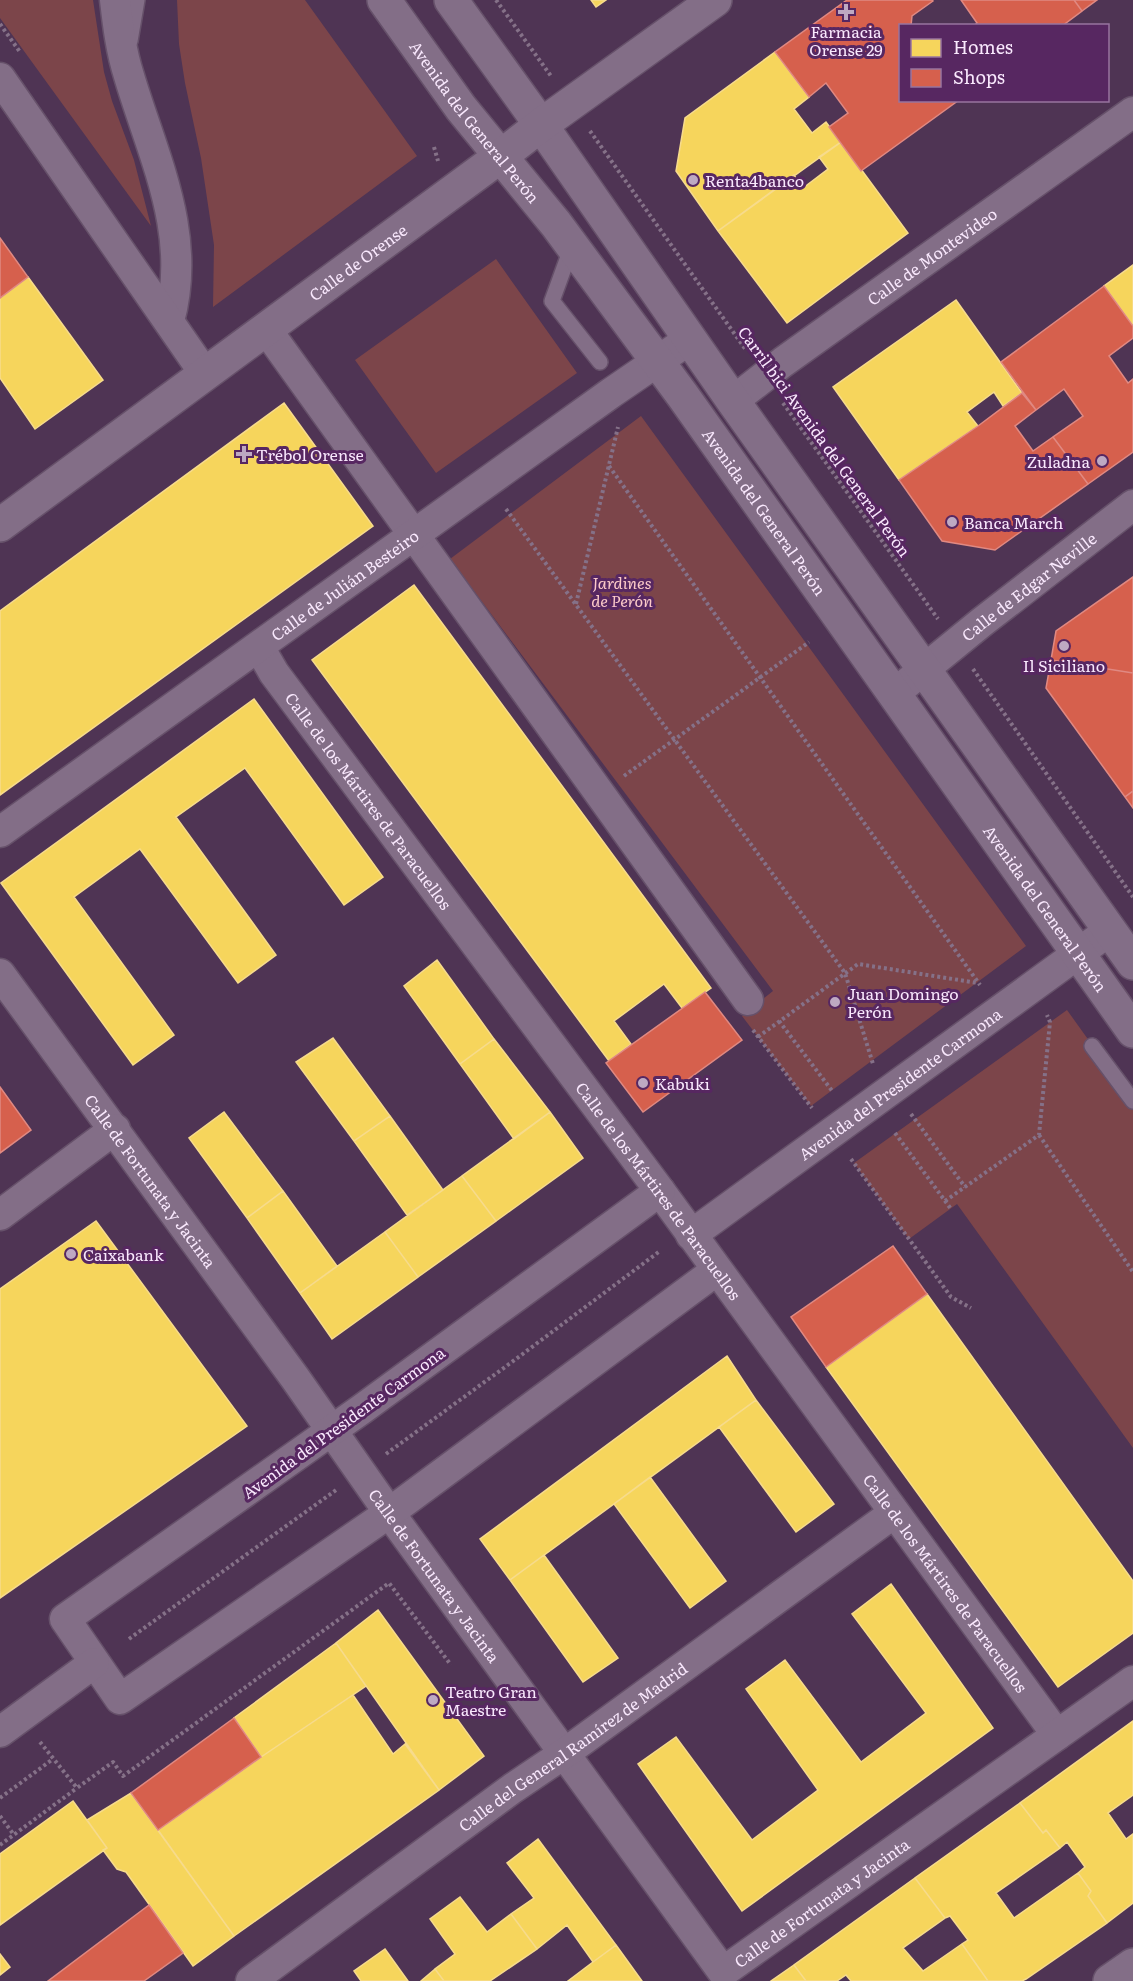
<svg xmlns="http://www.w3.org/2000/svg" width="1133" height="1981" font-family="Literata,serif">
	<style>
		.green { fill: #7c454a }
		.homes { fill: #f6d55c; stroke: #f7db8c; stroke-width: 1.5 }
		.shops { fill: #d6604d; stroke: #e08982; stroke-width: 1.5 }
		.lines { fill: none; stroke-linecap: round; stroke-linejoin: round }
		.lane-casing { stroke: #66516a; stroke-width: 18 }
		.street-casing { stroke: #66516a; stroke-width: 33 }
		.secondary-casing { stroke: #66516a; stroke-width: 36 }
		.path { stroke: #857188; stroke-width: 4; stroke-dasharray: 3 3; stroke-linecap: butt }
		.lane { stroke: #836e87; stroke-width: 15 }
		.street { stroke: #836e87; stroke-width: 30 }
		.secondary { stroke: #836e87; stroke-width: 33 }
		.poi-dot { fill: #bea9c2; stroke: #572761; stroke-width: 2 }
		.labels { text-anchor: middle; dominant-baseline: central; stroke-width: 6; stroke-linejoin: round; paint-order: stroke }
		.poi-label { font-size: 16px; fill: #f9e8fd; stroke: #572761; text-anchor: start }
		.street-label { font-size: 16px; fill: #f9e8fd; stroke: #572761 }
		.park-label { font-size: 16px; font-style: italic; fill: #fccbc9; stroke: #572761 }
	</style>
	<rect width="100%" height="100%" fill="#4f3454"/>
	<!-- green -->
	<path class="green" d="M0,0H93L104,72L112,101L134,160L151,226L0,18Z
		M177,0H305L417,156L213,307L214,245L201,158L185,83L179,44Z
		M496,259L577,373L436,473L355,360Z
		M641,416L1026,946L811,1106L742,1016L773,991L450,559Z
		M1067,1010L1133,1102V1448L957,1204L909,1239L854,1163Z"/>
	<!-- homes -->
	<path class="homes" d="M591,0H606L596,7Z
		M775,52L809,97L794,109L812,133L826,122L841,142L718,231L676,171L685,118Z
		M841,142L908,233L787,323L718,231L794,175L803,188L828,169L819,157Z
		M1133,265V326L1104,286Z
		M28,277L103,380L35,429L0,378V298Z
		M956,300L1022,393L1003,406L994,392L967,412L978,426L899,480L833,387Z
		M284,403L373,526L0,795V611Z
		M414,585L711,988L682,1008L664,984L614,1021L631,1044L609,1061L312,660Z
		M254,699L383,877L344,905L245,768L176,817L276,955L238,983L140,849L74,897L174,1035L133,1065L1,883Z
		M437,960L494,1039L460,1064L404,986Z
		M333,1038L390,1116L354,1141L296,1062Z
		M494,1039L550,1112L514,1139L460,1064Z
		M224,1112L283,1191L247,1218L189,1138Z
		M550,1112L583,1158L496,1221L462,1176Z
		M390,1116L443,1190L407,1215L354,1141Z
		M462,1176L496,1221L418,1277L385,1232Z
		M283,1191L337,1266L300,1293L247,1218Z
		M96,1221L247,1426L0,1598V1289Z
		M385,1232L418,1277L332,1339L300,1293Z
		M927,1294L1133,1581V1633L1058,1687L826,1367Z
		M727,1356L756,1400L510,1580L480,1539Z
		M756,1400L834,1504L796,1532L719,1427Z
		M650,1477L726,1581L690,1608L614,1504Z
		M544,1555L618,1658L583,1682L510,1580Z
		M891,1584L993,1728L742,1911L638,1764L676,1737L752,1840L818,1790L746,1689L785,1660L861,1762L926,1713L852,1614Z
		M378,1610L484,1756L439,1790L336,1643Z
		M336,1643L366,1686L261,1757L234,1718Z
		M353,1695L393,1754L405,1744L439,1790L234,1936L158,1830L261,1757Z
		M1133,1721V1795L1108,1813L1126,1839L1133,1834V1903L1107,1923L1088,1896L1091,1891L1078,1873L1085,1867L1067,1842L1060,1848L1046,1830L1043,1833L1020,1803Z
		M131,1793L234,1936L193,1966L126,1872L117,1869L103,1850L107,1848L87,1820Z
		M73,1801L107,1848L0,1925V1854Z
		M1020,1803L1043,1833L1046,1830L1060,1848L996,1893L1014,1918L1078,1873L1091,1891L1088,1896L1107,1923L1026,1979L1022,1981H988L962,1944L968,1940L950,1916L945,1918L915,1878Z
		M538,1839L616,1945L593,1962L567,1925L537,1949L511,1914L534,1898L507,1863Z
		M915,1878L945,1918L903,1948L923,1971L962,1944L988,1981H851L846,1975L837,1981H806L794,1965Z
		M460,1897L487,1932L511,1914L537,1949L490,1981H444L435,1969L455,1954L430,1919Z
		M616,1945L642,1981H568L593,1962Z
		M385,1949L408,1981H361L354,1971Z
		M0,1954L10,1967L0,1975Z
		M794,1965L806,1981H771Z
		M435,1969L444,1981H421Z"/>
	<!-- shops -->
	<path class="shops" d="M847,0H932L933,1L912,16L911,26H900V100H959L861,171L829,127L848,113L826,83L809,97L775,52Z
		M961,0H1074L1082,11L1062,26H974L977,23Z
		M1074,0H1097L1082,11Z
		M0,238L28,277L0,298Z
		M1104,286L1133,326V338L1109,356L1128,383L1133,379V452L1088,484L1053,437L1083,416L1064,389L1036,410L1001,362Z
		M1022,393L1036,410L1015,426L1033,451L1053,437L1088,484L995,550L942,541L899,480L978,426Z
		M1133,577V673L1051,660L1056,631Z
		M1051,660L1133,673V791L1125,797L1046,688Z
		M1133,791V808L1125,797Z
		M705,992L742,1040L643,1112L606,1063Z
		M0,1087L31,1130L0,1153Z
		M893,1246L927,1294L826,1367L791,1317Z
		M234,1718L261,1757L158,1830L131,1793Z
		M149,1905L183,1953L144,1981H48Z"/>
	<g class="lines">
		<defs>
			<path id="lane" d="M130,41L137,0
				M572,246L552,301L600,362
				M1092,1046L1133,1101"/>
			<g id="street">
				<path d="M115,0C118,26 121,51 129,76C153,157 193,234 169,321"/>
				<path d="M0,78L205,374"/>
				<path d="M266,329L748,1000"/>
				<path id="s1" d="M733,401L783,362L1133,112"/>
				<path id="s2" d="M259,647L274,673L660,1191L1057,1735"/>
				<path id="s3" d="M895,693L982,622L1133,505"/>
				<path id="s4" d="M0,832L611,393L690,339"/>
				<path id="s5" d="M0,974L295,1378L383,1504L723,1972L1133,1681"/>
				<path d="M660,1191L362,1409L65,1619L120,1699L389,1513L717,1270"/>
				<path d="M0,1215L115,1129"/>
				<path id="s6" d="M691,1235L1109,931"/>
				<path d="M0,1732L94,1663"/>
				<path id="s7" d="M251,1981L513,1788L565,1753L894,1513"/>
			</g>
			<g id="secondary">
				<path id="s8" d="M384,0L461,108L556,224L683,396L1133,1031"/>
				<path d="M451,0L541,125L733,401L1133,963"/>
				<path id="s9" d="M0,525L501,156L541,125L715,0"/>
				<path d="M1110,1981L1133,1965"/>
			</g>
		</defs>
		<!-- lane casing -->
		<use href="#lane" class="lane-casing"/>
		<!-- street casing -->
		<use href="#street" class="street-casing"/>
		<!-- secondary casing -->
		<use href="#secondary" class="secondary-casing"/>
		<!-- path -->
		<path class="path" d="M496,0L551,76
			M0,24L20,52
			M590,131L746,350
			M434,147L438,161
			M783,403L938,619
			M609,466L980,985
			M506,509L845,973L873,1064
			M576,604L618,427
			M973,669L1133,897
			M624,776L809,642
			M779,1021L833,1092
			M753,1030L812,1108
			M758,1037L858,964L978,983
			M911,1114L965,1187
			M895,1133L951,1209
			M1039,1135L1133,1272
			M851,1159L951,1297L971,1308
			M945,1201L1039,1135L1050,1022L1047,1015
			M386,1454L516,1359L660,1251
			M129,1639L336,1490
			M40,1742L77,1788L113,1762L123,1776L389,1583L451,1665
			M0,1798L53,1759
			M0,1816L14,1835
			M0,1845L77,1788"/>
		<!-- lane -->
		<use href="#lane" class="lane"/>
		<!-- street -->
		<use href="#street" class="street"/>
		<!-- secondary -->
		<use href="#secondary" class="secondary"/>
	</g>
	<!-- markers -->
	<g class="poi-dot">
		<path d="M843 3h6v6h6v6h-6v6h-6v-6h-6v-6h6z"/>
		<circle cx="693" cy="180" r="6"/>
		<path d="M241 445h6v6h6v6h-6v6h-6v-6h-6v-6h6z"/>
		<circle cx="1102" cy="461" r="6"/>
		<circle cx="952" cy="522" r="6"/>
		<circle cx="1064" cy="646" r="6"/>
		<circle cx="835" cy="1002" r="6"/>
		<circle cx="643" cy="1083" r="6"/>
		<circle cx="71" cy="1254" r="6"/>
		<circle cx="433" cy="1700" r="6"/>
	</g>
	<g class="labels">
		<!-- poi labels -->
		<g class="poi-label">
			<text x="846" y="31" text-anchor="middle">Farmacia<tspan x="846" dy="18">Orense 29</tspan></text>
			<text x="705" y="180">Renta4banco</text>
			<text x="256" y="454">Trébol Orense</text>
			<text x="1090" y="461" text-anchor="end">Zuladna</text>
			<text x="964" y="522">Banca March</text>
			<text x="1064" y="665" text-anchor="middle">Il Siciliano</text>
			<text x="847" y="993">Juan Domingo<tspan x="847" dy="18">Perón</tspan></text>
			<text x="655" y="1083">Kabuki</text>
			<text x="83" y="1254">Caixabank</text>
			<text x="445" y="1691">Teatro Gran<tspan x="445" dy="18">Maestre</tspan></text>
		</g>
		<!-- street labels -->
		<g class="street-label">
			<text stroke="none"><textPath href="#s8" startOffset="152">Avenida del General Perón</textPath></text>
			<text stroke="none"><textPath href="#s1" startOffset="246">Calle de Montevideo</textPath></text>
			<text stroke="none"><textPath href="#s9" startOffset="444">Calle de Orense</textPath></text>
			<text transform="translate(825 441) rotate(54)">Carril bici Avenida del General Perón</text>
			<text stroke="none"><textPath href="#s8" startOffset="638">Avenida del General Perón</textPath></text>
			<text stroke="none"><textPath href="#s4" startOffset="424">Calle de Julián Besteiro</textPath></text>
			<text stroke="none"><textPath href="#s3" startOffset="171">Calle de Edgar Neville</textPath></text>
			<text stroke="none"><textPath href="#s2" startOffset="189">Calle de los Mártires de Paracuellos</textPath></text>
			<text stroke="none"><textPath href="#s8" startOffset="1124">Avenida del General Perón</textPath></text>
			<text stroke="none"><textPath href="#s6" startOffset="258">Avenida del Presidente Carmona</textPath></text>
			<text stroke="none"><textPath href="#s5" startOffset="256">Calle de Fortunata y Jacinta</textPath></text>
			<text stroke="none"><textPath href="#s2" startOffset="675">Calle de los Mártires de Paracuellos</textPath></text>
			<text transform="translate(343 1422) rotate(-36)">Avenida del Presidente Carmona</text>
			<text stroke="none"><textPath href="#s5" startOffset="742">Calle de Fortunata y Jacinta</textPath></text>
			<text stroke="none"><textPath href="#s2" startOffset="1161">Calle de los Mártires de Paracuellos</textPath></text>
			<text stroke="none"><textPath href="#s7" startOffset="398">Calle del General Ramírez de Madrid</textPath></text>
			<text stroke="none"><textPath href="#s5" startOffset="1353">Calle de Fortunata y Jacinta</textPath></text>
		</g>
		<!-- park labels -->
		<g class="park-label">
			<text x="622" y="582">Jardines<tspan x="622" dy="18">de Perón</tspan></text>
		</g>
	</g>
	<!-- legend -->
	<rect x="899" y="24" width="210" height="78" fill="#572761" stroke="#98749f" stroke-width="1.5"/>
	<rect x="911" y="39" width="30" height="18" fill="#f6d55c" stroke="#98749f" stroke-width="1.5"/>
	<text x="953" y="54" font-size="18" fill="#f9e8fd">Homes</text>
	<rect x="911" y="69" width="30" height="18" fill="#d6604d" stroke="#98749f" stroke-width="1.5"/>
	<text x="953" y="84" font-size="18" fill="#f9e8fd">Shops</text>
</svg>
